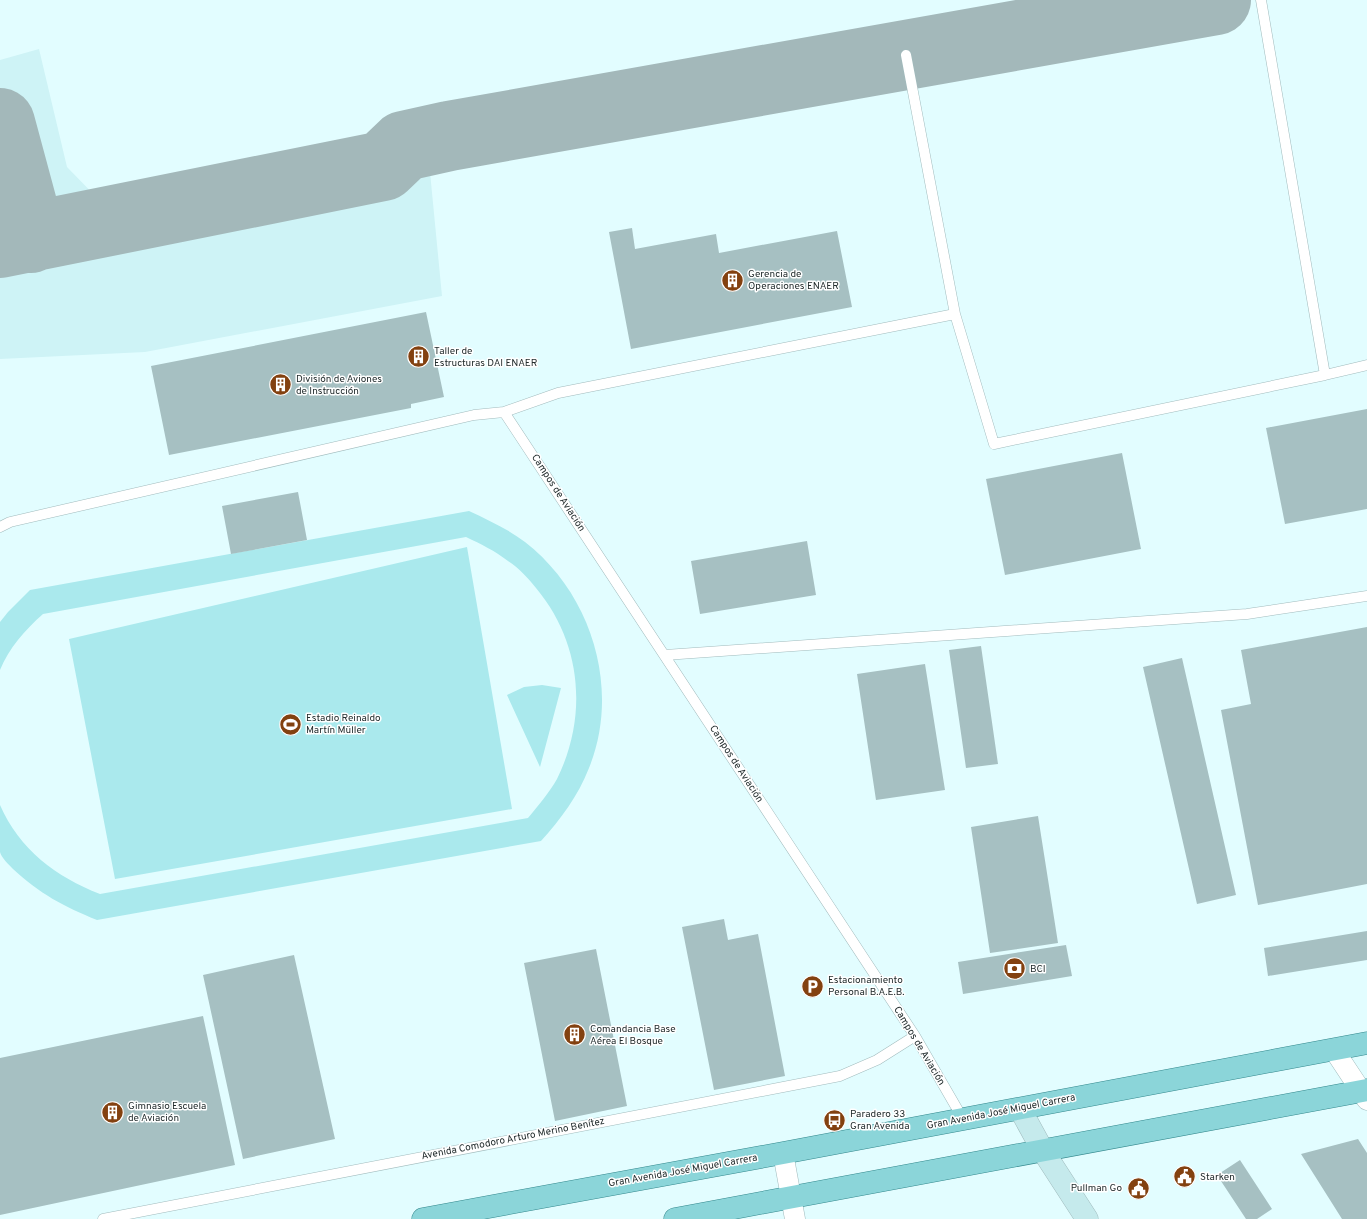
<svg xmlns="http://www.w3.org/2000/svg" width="1367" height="1219" font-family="Overpass,sans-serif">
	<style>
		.built { fill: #cef3f6 }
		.green { fill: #aae9ed }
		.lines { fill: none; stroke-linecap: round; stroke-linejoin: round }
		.taxiway { stroke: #a3b8ba; stroke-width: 70 }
		.building { fill: #a6c0c2 }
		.service-casing { stroke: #a1bbbd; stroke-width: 11 }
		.minor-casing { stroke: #a1bbbd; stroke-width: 21 }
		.secondary-casing { stroke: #a1bbbd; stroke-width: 23 }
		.primary-casing { stroke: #34888d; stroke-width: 23 }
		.service { stroke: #fff; stroke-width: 10 }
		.minor { stroke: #fff; stroke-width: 20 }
		.secondary { stroke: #c5eaec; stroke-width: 22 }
		.primary { stroke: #8bd5d9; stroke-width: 22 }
		.labels { text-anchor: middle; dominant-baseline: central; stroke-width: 3; stroke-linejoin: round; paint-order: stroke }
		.poi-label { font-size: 10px; fill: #222c2d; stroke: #fff; text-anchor: start }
		.street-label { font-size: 10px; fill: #222c2d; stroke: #fff }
	</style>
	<rect width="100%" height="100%" fill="#e2fdff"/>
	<!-- built -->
	<path class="built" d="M39,49L67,167L105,206L427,141L442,296L145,352L0,359V60Z"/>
	<!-- green -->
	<path class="green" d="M469,511C488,520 508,529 525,542C592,594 621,689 589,768C578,796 561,819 541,841L97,920C63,906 40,894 13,869C9,865 1,857 0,852C0,840 0,818 0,805C19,849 56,877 100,894L528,818C538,806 549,793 557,779C588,716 582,643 536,588C528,578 519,568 508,561C495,551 481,544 466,537L43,614C25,630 9,648 0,670V622L8,612L30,590Z
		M467,547L512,809L115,879L69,639Z
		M542,685L561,688L540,767L507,695L524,687Z"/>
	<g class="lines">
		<!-- taxiway -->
		<path class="taxiway" d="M0,123L31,238
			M0,243L383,166L404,146L449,136L1216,0"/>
	</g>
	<!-- building -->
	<path class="building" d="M632,228L635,249L716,234L719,253L837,231L852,307L631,349L609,232Z
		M426,312L444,397L411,404V408L169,455L151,366Z
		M1367,409V509L1285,524L1266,428Z
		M1122,453L1141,549L1005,575L986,479Z
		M298,492L307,540L231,554L222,506Z
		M807,541L816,595L700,614L691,561Z
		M1367,627V884L1258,905L1221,710L1251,704L1241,650Z
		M981,646L998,764L966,768L949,650Z
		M1182,658L1236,895L1197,904L1143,667Z
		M925,664L945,790L876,800L857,674Z
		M1038,816L1058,943L990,953L971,827Z
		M724,919L728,940L758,934L785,1076L714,1090L682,927Z
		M1367,931V960L1268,976L1264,948Z
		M1066,945L1072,976L963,994L958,962Z
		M596,949L627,1106L555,1121L524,963Z
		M294,955L335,1139L243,1159L203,975Z
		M203,1016L235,1165L0,1215V1058Z
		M1358,1139L1367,1153V1219H1342L1301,1154Z
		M1240,1160L1272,1209L1257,1219H1246L1217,1175Z"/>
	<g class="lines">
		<defs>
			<path id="service" d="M1261,0L1325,375
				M906,55L955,314L994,444L1325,375L1367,365
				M504,412L915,1036L963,1119
				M0,527L10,522L474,415L504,412L558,393L955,314
				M665,655L1247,614L1367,596
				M103,1219L840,1076L877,1060L915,1036"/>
			<path id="minor" d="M1334,1050L1367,1100
				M783,1153L795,1219"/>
			<path id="secondary" d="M1020,1109L1043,1151L1087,1219"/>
			<path id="primary" d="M423,1219L783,1153L1367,1043
				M675,1219L1367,1090"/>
		</defs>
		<!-- service casing -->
		<use href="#service" class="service-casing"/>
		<!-- minor casing -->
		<use href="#minor" class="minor-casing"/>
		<!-- secondary casing -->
		<use href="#secondary" class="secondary-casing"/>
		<!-- primary casing -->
		<use href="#primary" class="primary-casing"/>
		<!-- service -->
		<use href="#service" class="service"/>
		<!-- minor -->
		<use href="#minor" class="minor"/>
		<!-- secondary -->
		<use href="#secondary" class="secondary"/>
		<!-- primary -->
		<use href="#primary" class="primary"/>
	</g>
	<!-- icons -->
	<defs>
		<symbol id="building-disc" viewBox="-11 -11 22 22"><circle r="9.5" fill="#834110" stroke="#fff"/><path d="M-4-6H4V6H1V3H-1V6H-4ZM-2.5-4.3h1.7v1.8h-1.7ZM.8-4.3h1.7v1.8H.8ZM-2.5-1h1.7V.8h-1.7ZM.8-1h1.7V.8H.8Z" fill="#fff"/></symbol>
		<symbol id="stadium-disc" viewBox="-11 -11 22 22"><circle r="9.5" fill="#834110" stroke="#fff"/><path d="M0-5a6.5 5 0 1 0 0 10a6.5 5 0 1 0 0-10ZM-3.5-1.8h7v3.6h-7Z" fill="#fff"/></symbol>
		<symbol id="bank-disc" viewBox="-11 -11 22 22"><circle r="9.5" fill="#834110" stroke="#fff"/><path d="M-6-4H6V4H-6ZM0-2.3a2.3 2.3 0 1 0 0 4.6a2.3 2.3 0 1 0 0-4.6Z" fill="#fff"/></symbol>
		<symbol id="parking-disc" viewBox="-11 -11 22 22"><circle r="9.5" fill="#834110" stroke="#fff"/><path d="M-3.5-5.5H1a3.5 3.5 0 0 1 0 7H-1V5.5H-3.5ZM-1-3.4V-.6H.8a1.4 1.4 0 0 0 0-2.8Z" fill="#fff"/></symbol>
		<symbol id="bus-disc" viewBox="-11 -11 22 22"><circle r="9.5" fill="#834110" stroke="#fff"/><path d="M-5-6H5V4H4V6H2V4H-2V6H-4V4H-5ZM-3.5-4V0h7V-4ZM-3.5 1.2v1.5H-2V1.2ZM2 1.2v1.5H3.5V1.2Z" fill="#fff"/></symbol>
		<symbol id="civic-disc" viewBox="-11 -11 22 22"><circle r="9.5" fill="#834110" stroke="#fff"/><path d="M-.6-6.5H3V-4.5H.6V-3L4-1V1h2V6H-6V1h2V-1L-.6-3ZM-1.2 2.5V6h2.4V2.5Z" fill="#fff"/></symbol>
	</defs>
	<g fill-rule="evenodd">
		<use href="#building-disc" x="720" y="268" width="25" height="25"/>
		<use href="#building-disc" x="406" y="344" width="25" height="25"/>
		<use href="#building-disc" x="268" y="372" width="25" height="25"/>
		<use href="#stadium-disc" x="278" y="712" width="25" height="25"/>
		<use href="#bank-disc" x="1002" y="956" width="25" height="25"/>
		<use href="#parking-disc" x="800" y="974" width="25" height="25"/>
		<use href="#building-disc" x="562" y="1022" width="25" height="25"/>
		<use href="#building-disc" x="100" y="1100" width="25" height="25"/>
		<use href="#bus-disc" x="822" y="1108" width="25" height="25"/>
		<use href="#civic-disc" x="1172" y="1164" width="25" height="25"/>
		<use href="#civic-disc" x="1126" y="1176" width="25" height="25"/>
	</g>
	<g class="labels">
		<!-- poi labels -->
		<g class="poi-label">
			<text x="748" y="274">Gerencia de<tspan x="748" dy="12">Operaciones ENAER</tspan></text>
			<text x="434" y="351">Taller de<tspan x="434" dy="12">Estructuras DAI ENAER</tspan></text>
			<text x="296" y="379">División de Aviones<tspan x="296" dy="12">de Instrucción</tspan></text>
			<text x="306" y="718">Estadio Reinaldo<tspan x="306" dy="12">Martín Müller</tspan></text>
			<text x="1030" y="969">BCI</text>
			<text x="828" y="980">Estacionamiento<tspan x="828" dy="12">Personal B.A.E.B.</tspan></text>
			<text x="590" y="1029">Comandancia Base<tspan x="590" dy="12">Aérea El Bosque</tspan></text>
			<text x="128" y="1106">Gimnasio Escuela<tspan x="128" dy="12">de Aviación</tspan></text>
			<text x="850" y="1114">Paradero 33<tspan x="850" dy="12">Gran Avenida</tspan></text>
			<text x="1200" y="1177">Starken</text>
			<text x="1122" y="1188" text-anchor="end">Pullman Go</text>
		</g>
		<!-- street labels -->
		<g class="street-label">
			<text transform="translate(558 493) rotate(57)">Campos de Aviación</text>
			<text transform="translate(736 764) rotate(57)">Campos de Aviación</text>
			<text transform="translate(919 1046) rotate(59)">Campos de Aviación</text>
			<text transform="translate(1001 1112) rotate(-11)">Gran Avenida José Miguel Carrera</text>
			<text transform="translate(513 1139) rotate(-11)">Avenida Comodoro Arturo Merino Benítez</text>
			<text transform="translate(683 1171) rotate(-10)">Gran Avenida José Miguel Carrera</text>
		</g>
	</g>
</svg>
